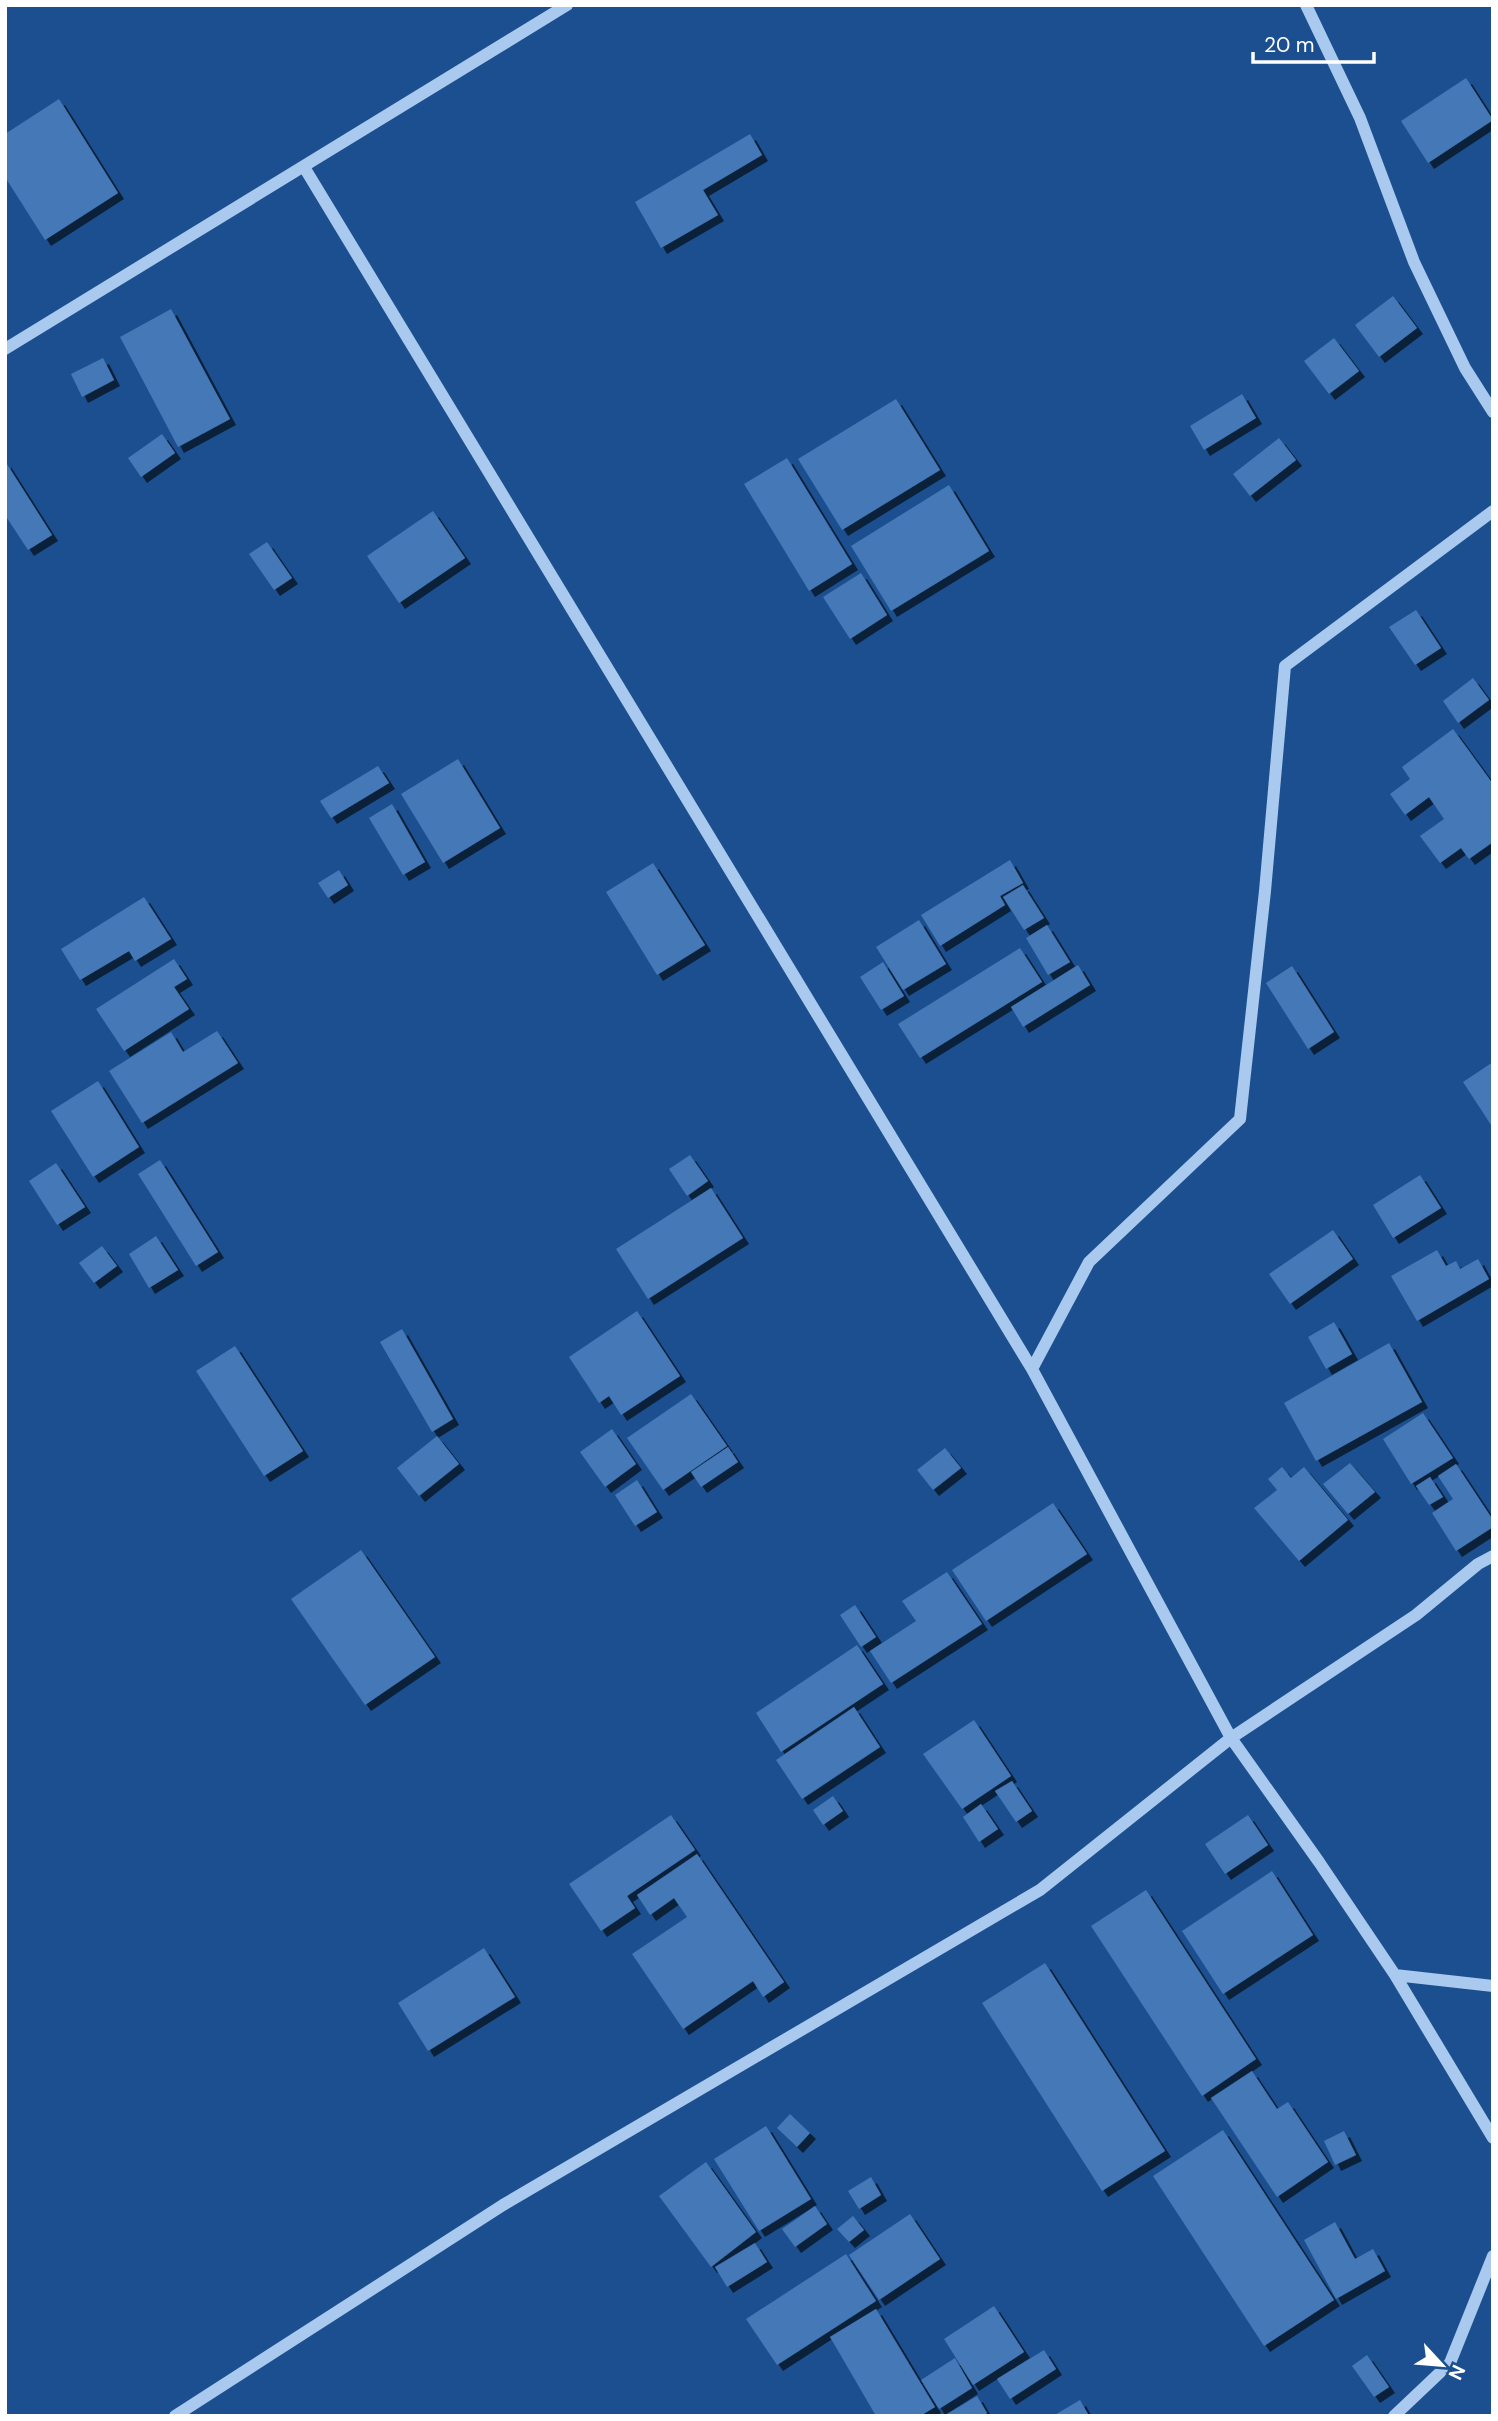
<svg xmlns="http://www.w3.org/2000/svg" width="1498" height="2421" font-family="'DM Sans',sans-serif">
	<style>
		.building { fill: #4478b7; filter: url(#shadow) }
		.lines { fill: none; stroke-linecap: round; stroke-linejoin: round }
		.minor { stroke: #a9c9ee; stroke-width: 12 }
	</style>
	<defs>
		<filter id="shadow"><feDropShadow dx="6" dy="6" stdDeviation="0" flood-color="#0009"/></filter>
	</defs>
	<rect width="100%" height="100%" fill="#1b4f8f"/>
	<!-- building -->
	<path class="building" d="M1466,78L1493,120L1428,163L1401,121Z
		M59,99L118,193L45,240L5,177V134Z
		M750,134L762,155L703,190L718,215L661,248L635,202Z
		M1393,296L1417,328L1379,357L1355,325Z
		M171,309L230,419L178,447L120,337Z
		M1334,338L1359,371L1329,394L1304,361Z
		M103,358L114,380L82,397L71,374Z
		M1242,394L1256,418L1204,450L1190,426Z
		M896,399L940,470L842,530L798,459Z
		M162,434L175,453L141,477L128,458Z
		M1279,438L1296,460L1250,496L1233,474Z
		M787,458L852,564L809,591L744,484Z
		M5,461L52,535L28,550L5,515Z
		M949,485L989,551L891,611L851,546Z
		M433,511L465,558L399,603L367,556Z
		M267,542L292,578L274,590L249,554Z
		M861,573L887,615L850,639L823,597Z
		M1416,610L1441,648L1415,665L1389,627Z
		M1473,678L1489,700L1458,723L1443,701Z
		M1453,729L1493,784V842L1469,859L1461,848L1440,863L1420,836L1444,819L1429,797L1405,815L1390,794L1410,779L1402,767Z
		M458,759L500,828L443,863L401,794Z
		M378,766L389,783L331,818L320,801Z
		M392,804L425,862L403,875L369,818Z
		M1010,860L1023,883L1000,896L1005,905L940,946L921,915Z
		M653,863L705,945L657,975L606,892Z
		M339,870L348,885L328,898L318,883Z
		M1023,885L1044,918L1024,930L1003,897Z
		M144,897L171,939L135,961L129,951L80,980L61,949Z
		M919,920L946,964L903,990L876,947Z
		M1047,925L1070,962L1048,975L1026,938Z
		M1020,948L1042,982L920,1058L898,1024Z
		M174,959L187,979L174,987L189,1009L124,1051L96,1009Z
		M883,962L904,996L881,1010L860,977Z
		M1078,965L1090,985L1023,1027L1011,1007Z
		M1292,966L1334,1032L1308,1049L1266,983Z
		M217,1031L238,1063L142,1123L109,1071L171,1032L183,1052Z
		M1493,1062V1128L1463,1082Z
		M98,1081L139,1147L93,1177L51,1111Z
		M690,1155L708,1181L687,1196L669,1169Z
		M160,1160L218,1252L196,1266L138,1174Z
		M56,1163L85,1207L57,1225L29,1181Z
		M1420,1175L1441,1208L1393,1238L1373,1205Z
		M711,1188L743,1238L648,1299L616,1249Z
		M1333,1230L1353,1259L1290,1304L1269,1274Z
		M156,1236L178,1270L149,1288L129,1254Z
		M102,1246L117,1266L94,1283L79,1263Z
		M1437,1250L1446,1266L1456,1261L1460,1269L1478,1259L1489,1279L1417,1321L1391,1276Z
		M637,1311L680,1376L621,1415L609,1396L599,1403L569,1357Z
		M1334,1322L1352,1354L1326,1369L1308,1337Z
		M402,1329L453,1419L432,1432L380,1342Z
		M1389,1343L1422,1402L1316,1461L1284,1403Z
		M235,1346L303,1451L264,1476L196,1371Z
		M691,1394L727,1446L663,1490L627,1438Z
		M1423,1413L1453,1458L1411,1484L1383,1439Z
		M612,1429L636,1464L605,1487L580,1452Z
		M437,1436L459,1464L419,1496L397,1468Z
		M728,1447L738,1462L701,1487L691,1472Z
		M945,1448L961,1468L933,1490L917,1470Z
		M1350,1463L1375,1492L1348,1514L1323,1484Z
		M1456,1464L1493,1520V1527L1456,1551L1432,1513L1453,1499L1438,1476Z
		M1282,1467L1291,1478L1304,1467L1348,1520L1299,1561L1254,1508L1277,1490L1268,1479Z
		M1430,1477L1443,1497L1429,1505L1416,1486Z
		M637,1480L657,1512L635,1526L615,1495Z
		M1053,1503L1087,1554L986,1621L952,1570Z
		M361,1550L435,1657L365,1705L291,1599Z
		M947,1572L982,1624L891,1683L870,1651L916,1621L902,1601Z
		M855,1605L876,1637L861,1647L840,1615Z
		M857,1645L883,1684L781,1752L756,1713Z
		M854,1707L880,1747L802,1799L776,1760Z
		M974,1720L1011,1776L962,1809L923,1754Z
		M1012,1781L1032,1811L1016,1822L995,1791Z
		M833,1796L843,1811L823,1825L813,1810Z
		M981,1804L998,1829L979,1842L963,1817Z
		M671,1815L695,1850L627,1896L635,1908L601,1931L569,1884Z
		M1248,1815L1268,1845L1225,1874L1205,1844Z
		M697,1854L784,1982L763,1997L753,1981L683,2029L632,1954L687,1917L674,1898L650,1915L637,1895Z
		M1272,1871L1313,1935L1223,1994L1182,1931Z
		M1146,1890L1256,2059L1202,2096L1091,1926Z
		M484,1948L515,1997L428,2051L398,2003Z
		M1045,1963L1165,2151L1102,2191L982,2003Z
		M1252,2071L1277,2109L1288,2102L1328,2162L1277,2197L1211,2098Z
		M790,2114L810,2133L797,2147L777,2128Z
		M766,2126L811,2199L759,2231L714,2159Z
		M1223,2130L1334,2300L1264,2346L1153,2176Z
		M1344,2131L1356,2155L1335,2165L1324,2141Z
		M706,2162L756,2232L711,2267L659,2196Z
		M871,2177L881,2195L859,2209L848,2191Z
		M815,2206L827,2224L795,2247L782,2229Z
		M910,2214L940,2259L879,2300L849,2255Z
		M853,2216L864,2230L849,2242L837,2229Z
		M1335,2222L1355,2259L1373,2249L1385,2271L1336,2299L1304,2240Z
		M755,2243L767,2262L727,2287L715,2267Z
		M846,2254L876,2301L777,2365L746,2319Z
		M994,2306L1024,2352L973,2385L944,2339Z
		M876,2309L935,2407L920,2416H876L830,2337Z
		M1044,2350L1056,2369L1010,2399L997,2379Z
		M1367,2355L1389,2387L1374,2397L1352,2366Z
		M955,2358L972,2388L939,2409L921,2380Z
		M977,2396L987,2413L984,2416H944Z
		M1080,2400L1089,2416H1053Z"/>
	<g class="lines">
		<!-- minor -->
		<path class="minor" d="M1306,5L1360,118L1414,262L1465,368L1493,412
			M304,167L1032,1369L1231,1738L1319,1862L1395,1975L1493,2138
			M5,349L567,5
			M1032,1369L1089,1262L1240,1119L1265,891L1285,666L1493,511
			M1395,1975L1493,1986
			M175,2416L503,2205L1040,1890L1231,1738L1416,1615L1478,1564L1493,1556
			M1394,2416L1450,2363L1493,2256"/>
	</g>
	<!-- border -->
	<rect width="1498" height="2421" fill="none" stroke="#ffffff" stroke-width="14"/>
	<!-- north arrow -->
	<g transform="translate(1442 2365) rotate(116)" stroke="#1b4f8f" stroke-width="5" paint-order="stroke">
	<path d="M0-5L12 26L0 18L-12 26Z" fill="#ffffff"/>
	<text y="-10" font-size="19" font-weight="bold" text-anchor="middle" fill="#ffffff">N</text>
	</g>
	<!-- scale -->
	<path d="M1253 52v10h121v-10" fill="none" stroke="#ffffff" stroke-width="3.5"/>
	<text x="1264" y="52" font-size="21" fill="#ffffff" stroke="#1b4f8f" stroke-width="5" paint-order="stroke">20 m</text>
</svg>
